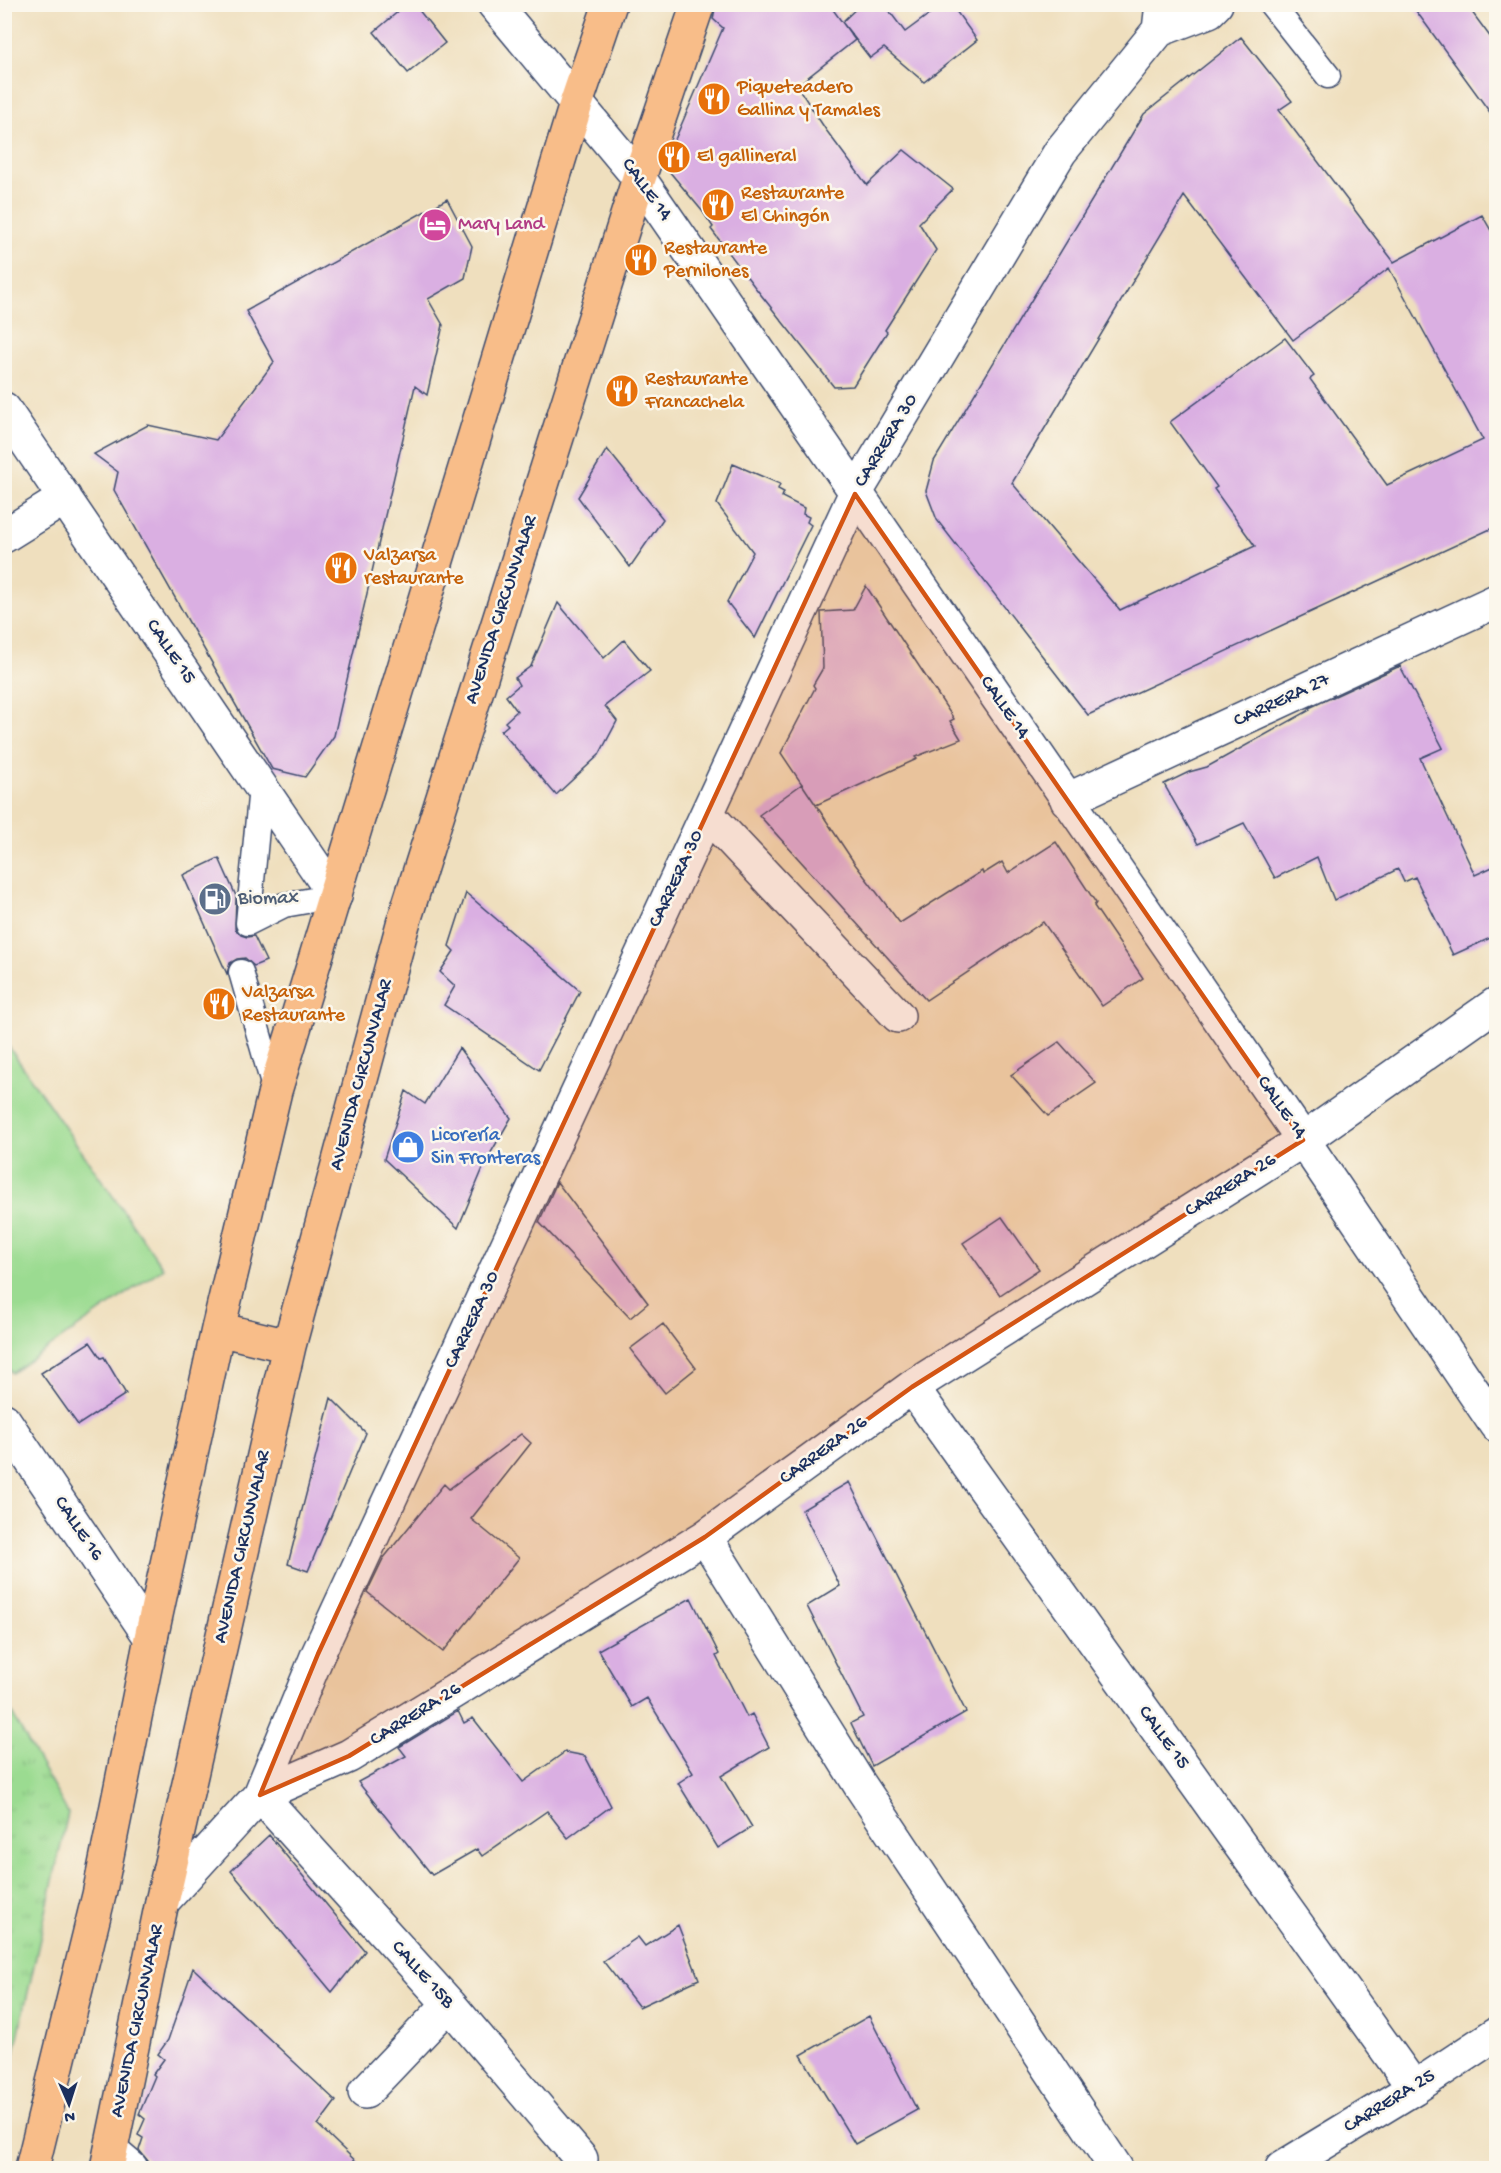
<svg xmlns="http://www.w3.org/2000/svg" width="1501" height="2173" font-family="'Gochi Hand',sans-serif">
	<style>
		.grass { fill: url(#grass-tufts); stroke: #5b8578; stroke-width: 1.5 }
		.pitch { fill: #9bdb91; stroke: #5b8578; stroke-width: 1.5 }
		.building { fill: #daafe2; fill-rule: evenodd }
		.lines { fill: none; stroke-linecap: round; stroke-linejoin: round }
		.lane-casing { stroke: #3b496c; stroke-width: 27 }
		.street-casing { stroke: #3b496c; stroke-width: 36 }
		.highway-casing { stroke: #3b496c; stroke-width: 36 }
		.lane { stroke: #fff; stroke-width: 24 }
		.street { stroke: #fff; stroke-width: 33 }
		.highway { stroke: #f8bd89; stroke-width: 33 }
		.marked { fill: #d45514; fill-opacity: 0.2; stroke: #d45514; stroke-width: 4.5; stroke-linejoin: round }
		.labels { text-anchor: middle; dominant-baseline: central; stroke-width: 5; stroke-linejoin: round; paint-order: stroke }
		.food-label { font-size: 20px; fill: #c56008; stroke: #fbf7ec; text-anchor: start }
		.street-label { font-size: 20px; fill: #1b2f5e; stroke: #fbf7ec }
		.hotel-label { font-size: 20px; fill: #b23c85; stroke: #fbf7ec; text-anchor: start }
		.service-label { font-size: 20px; fill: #4e5e75; stroke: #fbf7ec; text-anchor: start }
		.shop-label { font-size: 20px; fill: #366cbe; stroke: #fbf7ec; text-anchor: start }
	</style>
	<defs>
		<pattern id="grass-tufts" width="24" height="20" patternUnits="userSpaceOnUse" patternTransform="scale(1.5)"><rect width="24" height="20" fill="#9bdb91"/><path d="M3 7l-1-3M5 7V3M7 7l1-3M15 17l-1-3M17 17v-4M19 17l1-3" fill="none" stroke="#85bc7f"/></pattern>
	</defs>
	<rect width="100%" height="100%" fill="#fbf7ec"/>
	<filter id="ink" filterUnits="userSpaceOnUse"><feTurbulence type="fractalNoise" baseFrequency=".0167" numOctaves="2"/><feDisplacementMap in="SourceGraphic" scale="12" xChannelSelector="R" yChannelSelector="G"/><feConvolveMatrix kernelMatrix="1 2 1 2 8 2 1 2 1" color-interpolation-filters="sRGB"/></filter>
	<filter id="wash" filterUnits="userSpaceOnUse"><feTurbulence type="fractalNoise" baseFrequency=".008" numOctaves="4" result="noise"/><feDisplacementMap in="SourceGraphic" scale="24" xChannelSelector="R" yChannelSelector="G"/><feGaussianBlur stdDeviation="1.35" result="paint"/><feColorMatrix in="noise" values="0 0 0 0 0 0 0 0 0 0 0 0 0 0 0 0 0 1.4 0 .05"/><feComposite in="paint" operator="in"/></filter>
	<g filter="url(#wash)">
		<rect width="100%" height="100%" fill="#efdfbe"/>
		<!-- grass -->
		<path class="grass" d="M5,1701L68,1813L5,2095L4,1701Z"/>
		<!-- pitch -->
		<path class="pitch" d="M4,1040L163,1268L12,1373L4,1363Z"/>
		<g id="blocks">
			<!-- building -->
			<path class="building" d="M407,4H414L445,43L408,73L374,32Z
				M716,4H829L855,40L797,86L826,130L867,185L904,150L953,189L919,223L936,250L885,330L887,332L853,386L834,387L754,286L711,229L713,227L703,212L664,165L723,28L713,19Z
				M861,4H884L905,32L943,4H951L977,40L924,82L884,48L870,58L842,22Z
				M1411,4H1466L1497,46V122Z
				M1241,37L1292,101L1279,110L1394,262L1482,215L1497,241V526L1088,715L937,520L926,491L934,461L1144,114ZM1184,196L1293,340L1389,268L1483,440L1387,485L1310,379L1314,376L1285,338L1170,422L1217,487L1214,489L1255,546L1120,610L1012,483Z
				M447,199L472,246L465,278L428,299L443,325L427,395L415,386L334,736L305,777L272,769L114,490L118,472L94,454L148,425L216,440L274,362L246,311Z
				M607,449L663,519L630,567L578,497Z
				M733,464L780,484L778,489L784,492L782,497L804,508L803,514L809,517L807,522L811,525L755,638L727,602L753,552L717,504Z
				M866,586L954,719L950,721L961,739L915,757L917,759L816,805L781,753L815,688L813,685L823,668L821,612L853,610Z
				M558,603L604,658L624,640L650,671L605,706L617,721L599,755L556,795L501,731L508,725L505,722L517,711L506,696L519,685L515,678L531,666Z
				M1400,666L1443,748L1420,758L1475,875L1497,865V935L1453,955L1415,877L1404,882L1398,869L1334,900L1317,857L1275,878L1244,823L1198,844L1164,784L1189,772L1207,767L1310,710L1309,708Z
				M802,784L855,864L900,923L982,871L983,874L1002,862L1008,873L1056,842L1096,903L1094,906L1143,978L1102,1006L1043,922L926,1000L759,815Z
				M219,858L236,896L235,929L241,935L247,937L254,936L266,961L254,966L245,958L237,959L230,963L227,974L183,875Z
				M466,893L580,991L539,1070L444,1005L455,986L440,972L454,951L449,946Z
				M1059,1042L1096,1083L1048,1116L1011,1075Z
				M459,1048L511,1118L486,1161L458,1228L384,1159L406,1091L425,1104Z
				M557,1182L648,1303L630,1318L539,1222Z
				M1002,1217L1039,1269L1000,1295L963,1243Z
				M663,1324L696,1368L665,1393L630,1349Z
				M90,1342L101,1358L104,1357L126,1394L78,1425L41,1373Z
				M331,1398L366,1433L308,1571L288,1564Z
				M521,1434L531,1443L471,1519L519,1558L443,1652L367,1592L383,1559L444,1484L449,1489Z
				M849,1482L966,1712L872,1766L851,1723L863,1717L807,1606L840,1586L802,1510Z
				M691,1598L719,1654L716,1656L747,1717L752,1714L769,1747L721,1776L752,1827L718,1848L678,1783L693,1773L647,1698L632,1707L598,1650Z
				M458,1711L464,1723L473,1718L523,1782L565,1752L585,1756L611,1806L568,1838L547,1811L482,1856L477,1849L432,1875L358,1782L406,1756L399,1747Z
				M269,1835L365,1951L332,1992L231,1871Z
				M678,1925L699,1979L639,2007L603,1961L638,1937L645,1946Z
				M193,1968L336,2101L318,2125L364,2169H149L148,2161L139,2150L143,2138L138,2135L145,2119L139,2114L155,2076L153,2074L164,2059L158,2054L168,2040Z
				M869,2016L917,2110L855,2144L801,2055Z"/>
		</g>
	</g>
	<g filter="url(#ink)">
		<use href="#blocks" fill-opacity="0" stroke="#3b496c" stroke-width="1.5"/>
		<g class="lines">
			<defs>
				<path id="lane" d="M1271,4L1328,76
					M248,923L261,787
					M248,923L284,905L335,896
					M241,972L275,1091"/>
				<path id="street" d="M494,4L639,178L1303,1140L1496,1425
					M1159,30L1209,11L1216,4
					M4,409L335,896
					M4,536L65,498
					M1067,800L1496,601
					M707,814L898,1016
					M912,1387L1414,2088
					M4,1420L151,1638
					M705,1537L860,1785L1116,2168
					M260,1795L318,1654L855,494L1060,152L1159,30L1162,4
					M260,1795L449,2004L581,2159
					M162,1902L260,1795L349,1756L705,1537L912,1387L1303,1140L1496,1004
					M365,2092L449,2004
					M111,2151L131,2168
					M1282,2168L1414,2088L1496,2034"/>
				<path id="highway" d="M218,1329L289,1346
					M32,2168L99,1895L151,1638L218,1329L275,1091L576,104L610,4
					M107,2168L162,1902L289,1346L403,924L639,178L698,4"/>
			</defs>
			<!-- lane casing -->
			<use href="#lane" class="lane-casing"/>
			<!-- street casing -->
			<use href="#street" class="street-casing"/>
			<!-- highway casing -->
			<use href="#highway" class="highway-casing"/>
			<!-- lane -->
			<use href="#lane" class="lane"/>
			<!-- street -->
			<use href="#street" class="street"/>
			<!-- highway -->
			<use href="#highway" class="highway"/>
		</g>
	</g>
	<!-- marked area -->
	<path class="marked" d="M855,494L1303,1140L912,1387L705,1537L349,1756L260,1795L318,1654Z"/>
	<!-- icons -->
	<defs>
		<symbol id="restaurant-disc" viewBox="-11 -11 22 22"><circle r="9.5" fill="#e8710a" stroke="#fbf7ec"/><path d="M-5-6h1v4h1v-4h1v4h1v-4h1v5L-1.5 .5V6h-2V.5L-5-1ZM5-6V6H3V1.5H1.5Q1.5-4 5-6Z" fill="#fff"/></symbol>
		<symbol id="hotel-disc" viewBox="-11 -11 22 22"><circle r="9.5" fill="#d1479c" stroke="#fbf7ec"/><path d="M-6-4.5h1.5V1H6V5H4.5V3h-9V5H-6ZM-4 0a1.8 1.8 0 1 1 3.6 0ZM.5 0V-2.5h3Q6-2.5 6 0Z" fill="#fff"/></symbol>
		<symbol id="fuel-disc" viewBox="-11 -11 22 22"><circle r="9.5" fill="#5c6f8a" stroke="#fbf7ec"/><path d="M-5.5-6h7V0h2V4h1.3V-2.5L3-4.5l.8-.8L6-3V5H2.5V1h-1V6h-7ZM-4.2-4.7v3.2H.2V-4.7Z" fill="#fff"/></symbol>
		<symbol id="shop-disc" viewBox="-11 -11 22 22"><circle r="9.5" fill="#3f7fe0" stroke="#fbf7ec"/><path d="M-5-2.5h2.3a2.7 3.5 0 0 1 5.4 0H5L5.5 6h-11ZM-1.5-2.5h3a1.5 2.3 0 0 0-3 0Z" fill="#fff"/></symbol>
	</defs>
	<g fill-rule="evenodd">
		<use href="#restaurant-disc" x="695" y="80" width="38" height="38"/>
		<use href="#restaurant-disc" x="655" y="138" width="38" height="38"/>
		<use href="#restaurant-disc" x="699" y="186" width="38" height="38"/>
		<use href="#hotel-disc" x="416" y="206" width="38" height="38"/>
		<use href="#restaurant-disc" x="622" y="241" width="38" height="38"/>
		<use href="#restaurant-disc" x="603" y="372" width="38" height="38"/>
		<use href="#restaurant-disc" x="322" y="549" width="38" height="38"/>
		<use href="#fuel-disc" x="196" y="880" width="38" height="38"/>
		<use href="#restaurant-disc" x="200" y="985" width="38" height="38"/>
		<use href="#shop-disc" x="389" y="1128" width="38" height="38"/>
	</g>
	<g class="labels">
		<!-- food labels -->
		<g class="food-label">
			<text x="737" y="88">Piqueteadero<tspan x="737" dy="23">Gallina y Tamales</tspan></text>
			<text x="697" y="157">El gallineral</text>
			<text x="741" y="194">Restaurante<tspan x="741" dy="23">El Chingón</tspan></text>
			<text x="664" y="249">Restaurante<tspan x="664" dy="23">Pernilones</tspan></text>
			<text x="645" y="380">Restaurante<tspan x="645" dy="23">Francachela</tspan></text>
			<text x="364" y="556">Valzarsa<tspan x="364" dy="23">restaurante</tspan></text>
			<text x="242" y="993">Valzarsa<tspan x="242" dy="23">Restaurante</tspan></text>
		</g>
		<!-- street labels -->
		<g class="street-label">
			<text transform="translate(646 190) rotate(54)">CALLE 14</text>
			<text transform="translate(887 441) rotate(-59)">CARRERA 30</text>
			<text transform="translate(502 610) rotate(-72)">AVENIDA CIRCUNVALAR</text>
			<text transform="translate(170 652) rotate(56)">CALLE 15</text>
			<text transform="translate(1282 701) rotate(-25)">CARRERA 27</text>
			<text transform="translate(1004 708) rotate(55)">CALLE 14</text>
			<text transform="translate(677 879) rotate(-65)">CARRERA 30</text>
			<text transform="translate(362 1075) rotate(-75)">AVENIDA CIRCUNVALAR</text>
			<text transform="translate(1281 1108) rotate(55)">CALLE 14</text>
			<text transform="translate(1231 1186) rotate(-32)">CARRERA 26</text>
			<text transform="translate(473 1320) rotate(-65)">CARRERA 30</text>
			<text transform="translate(824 1451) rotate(-36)">CARRERA 26</text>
			<text transform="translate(78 1529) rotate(56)">CALLE 16</text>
			<text transform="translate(243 1547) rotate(-77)">AVENIDA CIRCUNVALAR</text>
			<text transform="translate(416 1715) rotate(-32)">CARRERA 26</text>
			<text transform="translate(1163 1738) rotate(54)">CALLE 15</text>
			<text transform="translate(422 1975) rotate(48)">CALLE 15B</text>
			<text transform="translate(138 2021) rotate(-78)">AVENIDA CIRCUNVALAR</text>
			<text transform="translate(1390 2102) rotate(-32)">CARRERA 25</text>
		</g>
		<!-- hotel labels -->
		<g class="hotel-label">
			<text x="458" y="225">Mary Land</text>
		</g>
		<!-- service labels -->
		<g class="service-label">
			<text x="238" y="899">Biomax</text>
		</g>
		<!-- shop labels -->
		<g class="shop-label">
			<text x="431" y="1136">Licorería<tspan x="431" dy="23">Sin Fronteras</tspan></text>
		</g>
	</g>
	<!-- margin -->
	<rect width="1501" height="2173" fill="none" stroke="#fbf7ec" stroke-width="24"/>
	<!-- north arrow -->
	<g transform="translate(69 2104) rotate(177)" stroke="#fbf7ec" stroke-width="4.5" paint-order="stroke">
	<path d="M0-4.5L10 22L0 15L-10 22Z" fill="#1b2f5e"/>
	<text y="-9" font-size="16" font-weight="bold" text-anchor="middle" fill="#1b2f5e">N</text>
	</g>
</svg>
